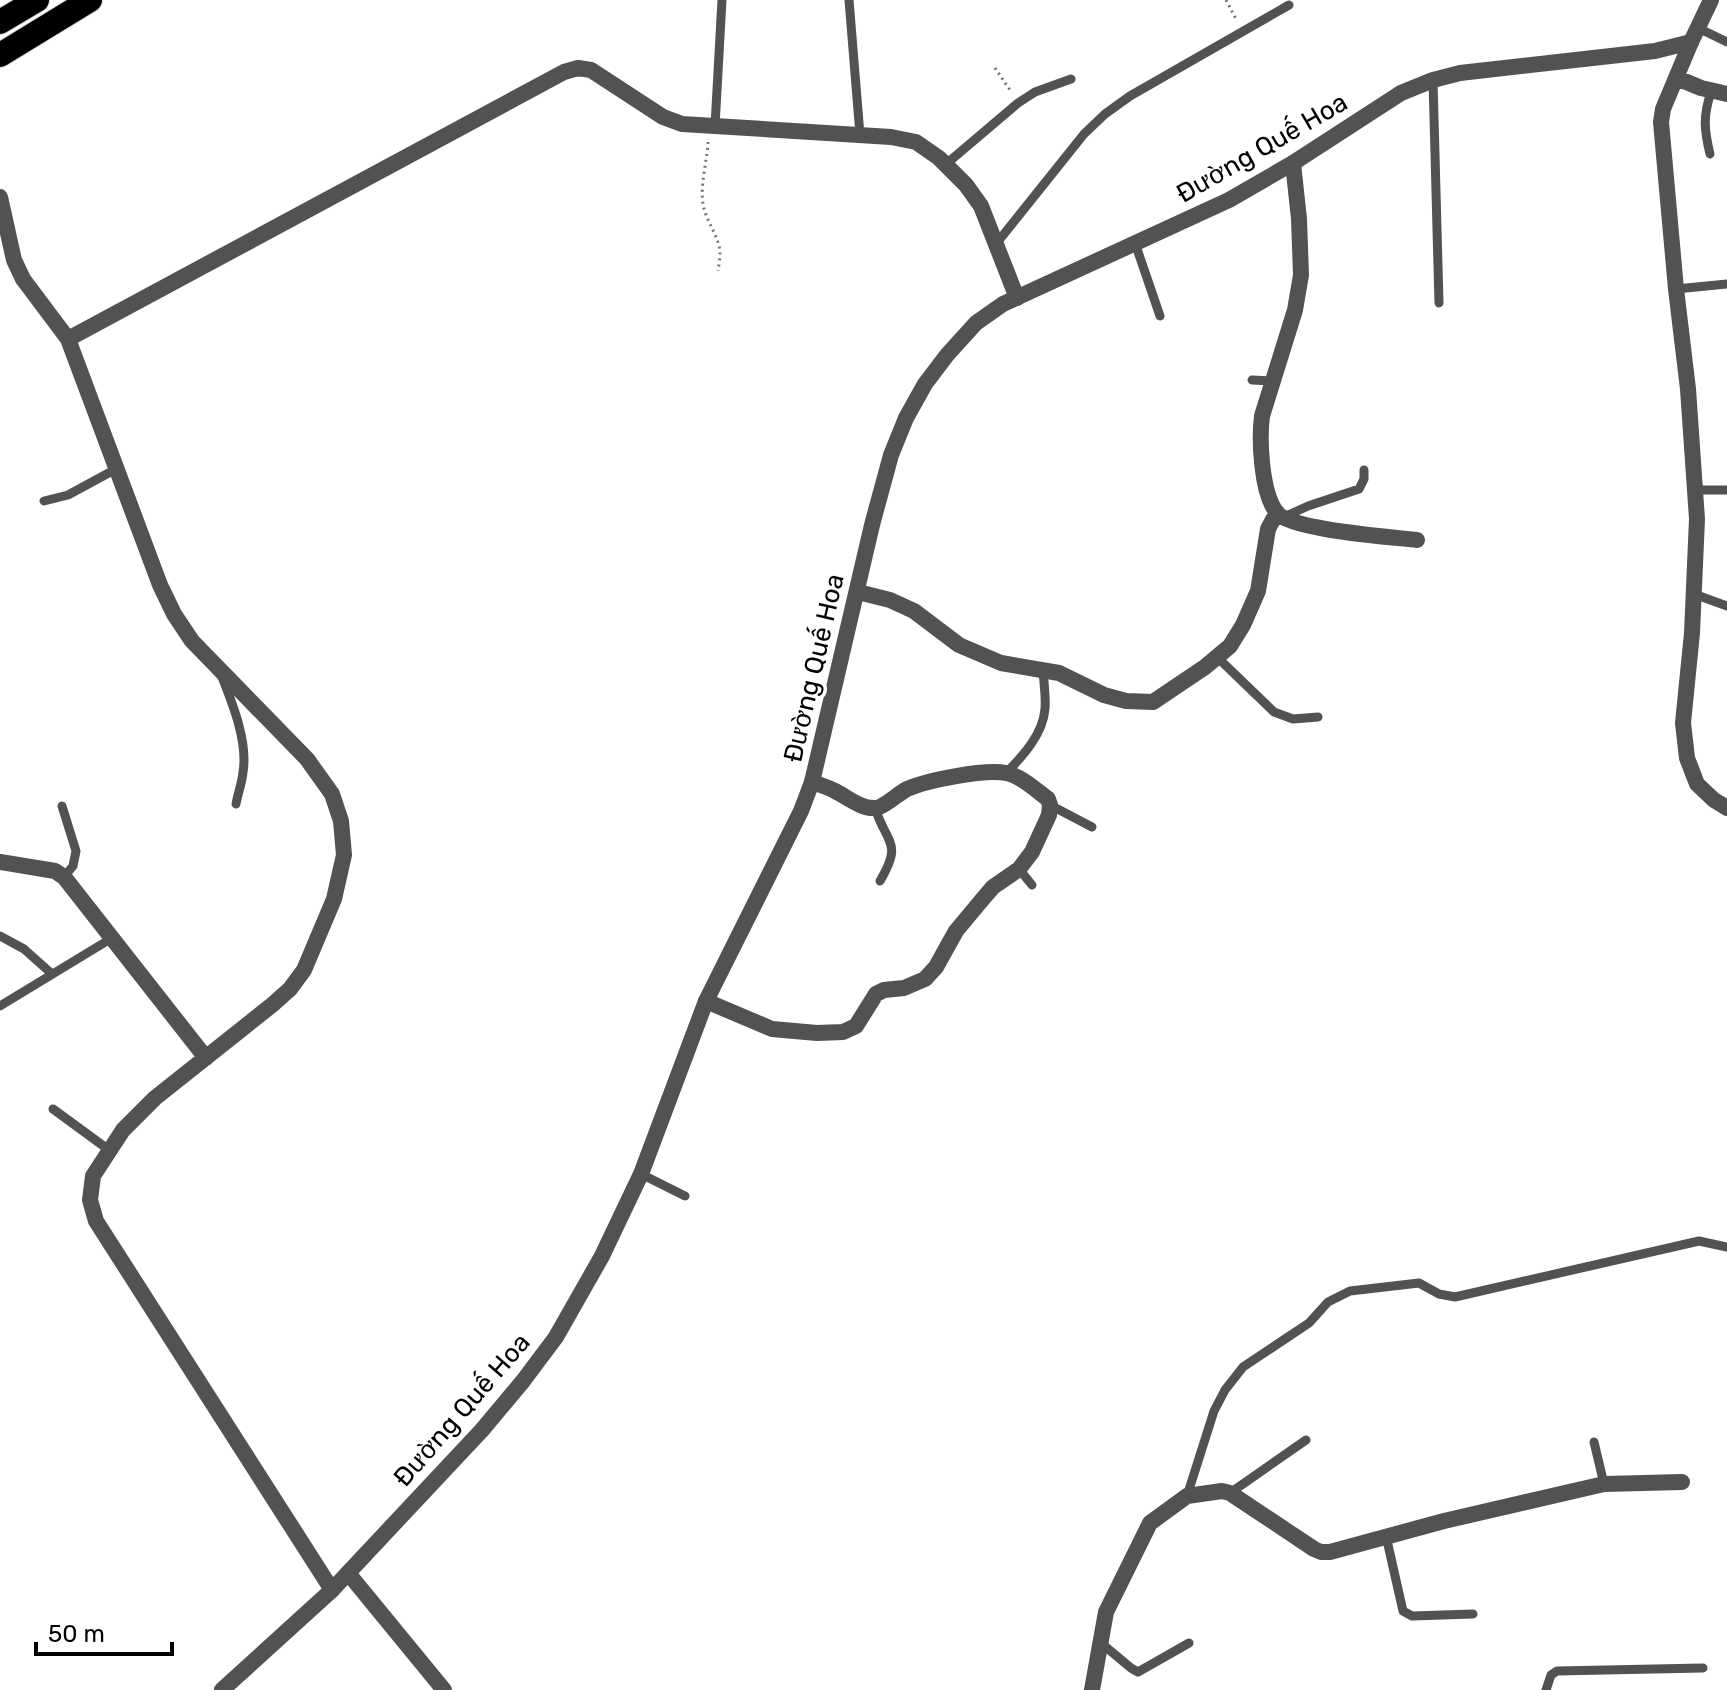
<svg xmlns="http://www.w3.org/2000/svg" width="1727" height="1690" font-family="Rubik,sans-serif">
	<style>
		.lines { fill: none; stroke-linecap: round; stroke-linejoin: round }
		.motorway-casing { stroke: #dbdbdb; stroke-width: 26 }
		.path { stroke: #747474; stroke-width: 3; stroke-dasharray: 2 4; stroke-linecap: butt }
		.service { stroke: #525252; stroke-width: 9 }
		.minor { stroke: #525252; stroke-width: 16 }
		.tertiary { stroke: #525252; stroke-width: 16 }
		.motorway { stroke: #000; stroke-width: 24 }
		.labels { text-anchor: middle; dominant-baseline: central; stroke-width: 7; stroke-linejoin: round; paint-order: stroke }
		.street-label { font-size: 26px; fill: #000; stroke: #fff }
	</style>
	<rect width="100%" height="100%" fill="#fff"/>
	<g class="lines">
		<defs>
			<path id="motorway" d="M0,22L37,0
				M0,55L90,0"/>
		</defs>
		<!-- motorway casing -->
		<use href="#motorway" class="motorway-casing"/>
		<!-- path -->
		<path class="path" d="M1226,0L1237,21
			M995,68L1012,93
			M708,142C707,162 700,184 703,204C706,222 719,236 720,252C720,258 719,265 718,271"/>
		<!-- service -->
		<path class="service" d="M849,0L860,135
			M1698,28L1727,42
			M1433,80L1439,303
			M715,126L722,0
			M1710,154C1704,129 1703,116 1711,92
			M945,165L1018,103L1035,92L1071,79
			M1135,243L1160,316
			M996,244L1084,134L1105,114L1130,96L1289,5
			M1676,289L1727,284
			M1252,380L1273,381
			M1695,490H1727
			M44,501L68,495L116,469
			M1284,517L1308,506L1359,489L1364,479V470
			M1694,594L1727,606
			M1217,657L1274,712L1293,719L1318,717
			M222,677C233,705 248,742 243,772C242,783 238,793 236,804
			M1006,773C1023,756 1043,734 1045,709C1046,697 1044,684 1043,671
			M1050,805L1092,827
			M62,806L76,851L73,866L64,877
			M875,808C887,845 903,842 880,881
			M1019,869L1032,885
			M0,936L24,949L52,974
			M0,1006L112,938
			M53,1109L109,1150
			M641,1174L685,1196
			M1594,1442L1604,1484
			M1230,1493L1306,1440
			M1187,1496L1214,1411L1225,1390L1243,1367L1309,1323L1328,1302L1350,1291L1419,1283L1439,1294L1455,1297L1699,1241L1727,1247
			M1386,1536L1403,1611L1412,1616L1473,1614
			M1101,1643L1131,1668L1138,1672L1189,1643
			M1546,1690L1551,1675L1557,1671L1703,1668"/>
		<!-- minor -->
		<path class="minor" d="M1691,42L1663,109L1661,122L1676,289L1688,389L1697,519L1692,633L1683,723L1687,758L1697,784L1714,800L1727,808
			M1677,78L1701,88L1727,94
			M1293,163L1299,219L1301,275L1295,310L1262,416C1259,440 1261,493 1277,513C1292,530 1391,537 1417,540
			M0,197L14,260L23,279L68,339L160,585L174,614L192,641L307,759L332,794L341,821L344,855L334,899L304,970L290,989L272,1005L155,1098L123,1130L93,1176L90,1200L96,1221L332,1590
			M68,339L564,72L578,68L591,70L663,117L682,124L891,137L916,142L939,158L966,185L981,206L1017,298
			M858,592L890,600L914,611L959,645L1001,663L1059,673L1104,695L1126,701L1153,702L1205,667L1230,646L1243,625L1258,591L1268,529L1277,512
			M0,862L55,871L64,877L206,1058
			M706,1001L772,1029L817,1033L843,1032L856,1026L876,994L884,990L904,988L925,979L936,967L956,931L981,901L993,887L1019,869L1032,852L1049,815L1050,805L1048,799C1036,790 1021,776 1006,773C984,769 928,780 907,789C899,793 883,808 875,808C861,809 847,797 835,791C828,787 820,785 812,782
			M348,1573L444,1690
			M1092,1690L1106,1612L1150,1523L1187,1496L1222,1491L1230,1493L1314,1549L1321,1552H1330L1444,1521L1604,1484L1682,1482"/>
		<!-- tertiary -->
		<path class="tertiary" d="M222,1690L332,1590L482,1430L523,1381L556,1337L602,1256L641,1174L706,1001L801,811L812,782L872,525L891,455L906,418L925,384L947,355L976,323L1003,304L1229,200L1293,163L1401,93L1433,80L1460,73L1655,51L1691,42L1711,0"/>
		<!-- motorway -->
		<use href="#motorway" class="motorway"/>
	</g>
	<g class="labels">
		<!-- street labels -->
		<g class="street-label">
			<text transform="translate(1262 148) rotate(-30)">Đường Quế Hoa</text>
			<text transform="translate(814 668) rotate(-77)">Đường Quế Hoa</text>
			<text transform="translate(462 1410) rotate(-49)">Đường Quế Hoa</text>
		</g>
	</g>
	<!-- scale -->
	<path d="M36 1642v12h136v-12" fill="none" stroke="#000000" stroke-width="4"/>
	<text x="48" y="1642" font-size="24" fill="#000000" stroke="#ffffff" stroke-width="6" paint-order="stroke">50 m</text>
</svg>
